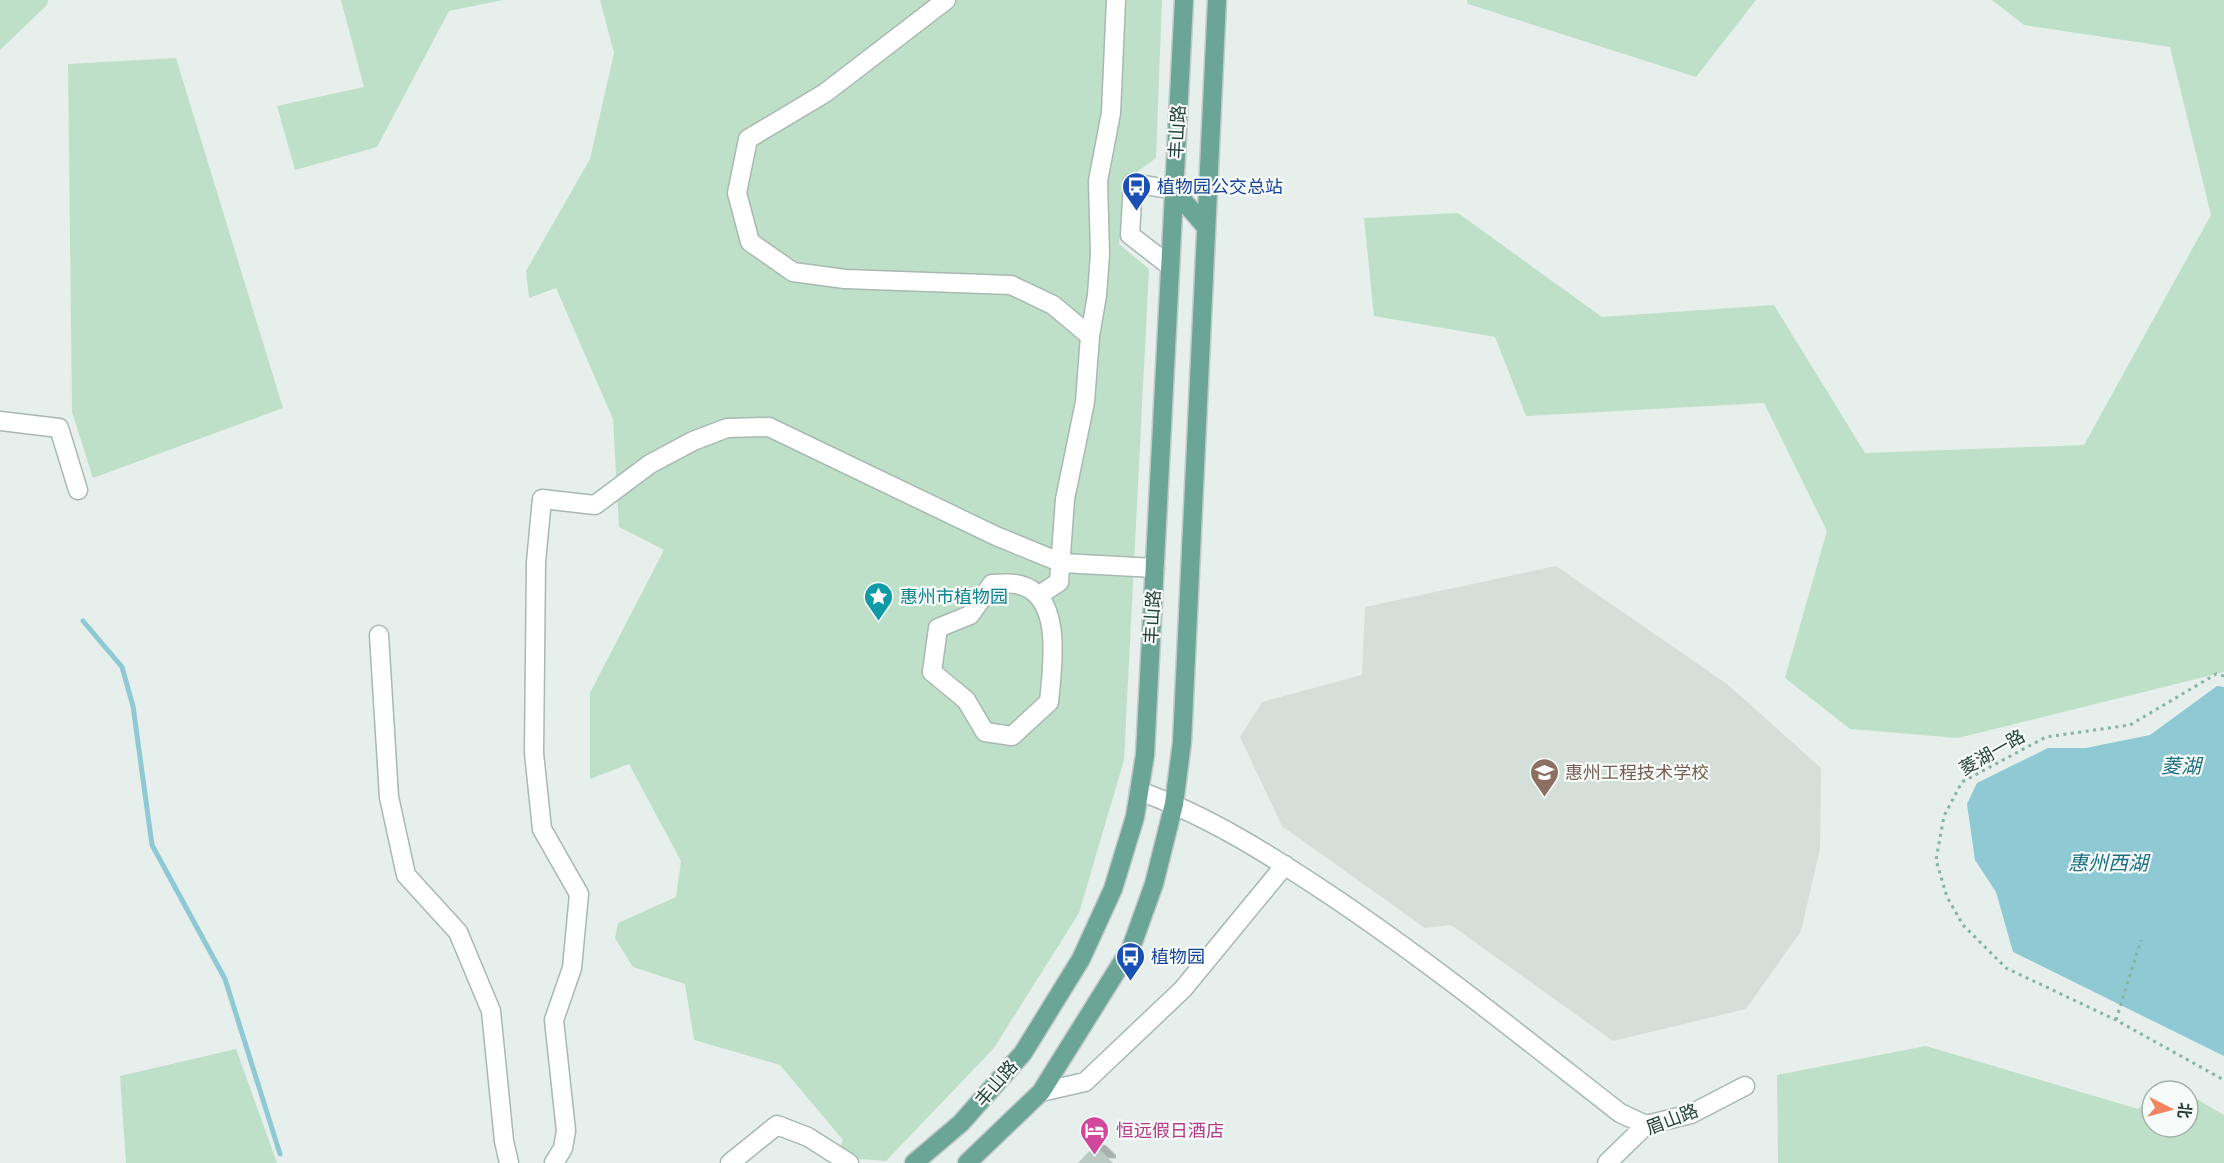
<svg xmlns="http://www.w3.org/2000/svg" width="2224" height="1163" font-family="'Public Sans','Noto Sans SC',sans-serif">
	<style>
		.built { fill: #d4dfda }
		.green { fill: #bfe0c8 }
		.water { fill: #8ec9d4 }
		.lines { fill: none; stroke-linecap: round; stroke-linejoin: round }
		.stream { stroke: #8ec9d4; stroke-width: 5 }
		.building { fill: #bbcac4; stroke: #b8c9c2; stroke-width: 1.5; filter: url(#shadow) }
		.minor-casing { stroke: #a8b8b2; stroke-width: 21 }
		.major-casing { stroke: #c2cac8; stroke-width: 21 }
		.path { stroke: #86b3a5; stroke-width: 3; stroke-dasharray: 3 4.5; stroke-linecap: butt }
		.minor { stroke: #fff; stroke-width: 18 }
		.major { stroke: #6aa596; stroke-width: 18 }
		.labels { text-anchor: middle; dominant-baseline: central; stroke-width: 4.5; stroke-linejoin: round; paint-order: stroke }
		.street-label { font-size: 18px; fill: #24423a; stroke: #f7fbf9 }
		.transit-label { font-size: 18px; fill: #164399; stroke: #f7fbf9; text-anchor: start }
		.culture-label { font-size: 18px; fill: #0d838f; stroke: #f7fbf9; text-anchor: start }
		.education-label { font-size: 18px; fill: #785e54; stroke: #f7fbf9; text-anchor: start }
		.hotel-label { font-size: 18px; fill: #b23c85; stroke: #f7fbf9; text-anchor: start }
		.water-label { font-size: 20px; font-style: italic; fill: #1c6f80; stroke: #f7fbf9 }
	</style>
	<defs>
		<filter id="shadow"><feDropShadow dx="5.5" dy="-5.5" stdDeviation="0" flood-color="#0004"/></filter>
	</defs>
	<rect width="100%" height="100%" fill="#e6efeb"/>
	<!-- built -->
	<path class="built" d="M1556,566L1727,684L1821,768L1820,849L1801,931L1746,1009L1613,1041L1451,925L1425,928L1282,826L1240,737L1262,702L1362,675L1365,607Z"/>
	<!-- green -->
	<path class="green" d="M0,0H48L47,5L0,50Z
		M341,0H503L449,11L377,147L295,170L277,106L364,87Z
		M600,0H1162L1156,158L1125,181L1119,244L1149,269L1124,760L1079,913L994,1048L886,1161L836,1157L843,1140L780,1065L694,1040L685,984L633,967L615,938L618,923L676,897L681,861L629,764L590,779V693L664,550L619,527L613,419L556,288L529,298L526,271L590,159L614,53Z
		M1467,0H1756L1696,77L1468,4Z
		M1992,0H2224V672L1958,738L1850,729L1785,678L1827,531L1764,403L1526,416L1495,337L1374,316L1364,218L1458,213L1602,317L1774,305L1865,453L2084,445L2211,215L2170,47L2024,25Z
		M176,58L283,408L93,478L72,412L68,64Z
		M1926,1046L2138,1109L2152,1097V1127H2188V1094L2224,1115V1163H1778L1777,1075Z
		M236,1049L277,1163H126L120,1076Z"/>
	<!-- water -->
	<path class="water" d="M2217,686L2224,687V1056L2013,952L1996,892L1975,860L1967,804L1977,783L2048,748H2086L2150,735Z"/>
	<g class="lines">
		<!-- stream -->
		<path class="stream" d="M83,621L122,667L133,706L152,845L225,979L280,1154"/>
	</g>
	<!-- building -->
	<path class="building" d="M1095,1147L1112,1163H1079Z"/>
	<g class="lines">
		<defs>
			<path id="minor" d="M946,0L825,93L748,139L737,193L750,242L793,272L845,279L1011,285L1053,305L1090,336
				M1170,266L1130,235L1133,183L1174,190
				M0,421L59,428L78,490
				M992,584C1000,584 1012,582 1020,585C1064,596 1052,669 1049,702L1012,736L985,732L966,700L932,672L938,628L970,615Z
				M1038,596L1059,582L1065,499L1085,402L1090,336L1097,295L1100,254L1098,181L1111,113L1116,0
				M379,635L389,797L406,875L458,932L491,1011L504,1141L509,1163
				M1139,791C1207,815 1270,855 1330,895C1430,962 1524,1038 1620,1113L1646,1125
				M1041,1092L1085,1082L1183,989L1285,865
				M554,1163L563,1148L566,1131L554,1020L572,968L579,894L542,829L534,753L536,562L542,499L595,505L650,464L693,441L727,428L769,427L996,536L1062,563L1155,568
				M730,1163L777,1125L808,1137L849,1163
				M1607,1163L1646,1125L1691,1114L1745,1086"/>
			<path id="major" d="M1174,190L1206,227
				M914,1163L961,1123L1023,1053L1081,959L1113,889L1135,817L1145,755L1184,0
				M967,1163L1041,1092L1131,948L1154,884L1174,804L1182,742L1217,0"/>
		</defs>
		<!-- minor casing -->
		<use href="#minor" class="minor-casing"/>
		<!-- major casing -->
		<use href="#major" class="major-casing"/>
		<!-- path -->
		<path class="path" d="M2224,676L2216,674L2130,725L2046,737L1962,782L1944,816L1936,860L1947,897L1963,925L2006,968L2116,1020L2224,1080
			M2116,1020L2141,940"/>
		<!-- minor -->
		<use href="#minor" class="minor"/>
		<!-- major -->
		<use href="#major" class="major"/>
	</g>
	<!-- icons -->
	<defs>
		<symbol id="bus-pin" viewBox="-11 -11 22 30"><path d="M0 17L-7.5 6A9.5 9.5 0 1 1 7.5 6Z" fill="#1a4fb4" stroke="#f7fbf9"/><path d="M-5-6H5V4H4V6H2V4H-2V6H-4V4H-5ZM-3.5-4V0h7V-4ZM-3.5 1.2v1.5H-2V1.2ZM2 1.2v1.5H3.5V1.2Z" fill="#fff"/></symbol>
		<symbol id="sight-pin" viewBox="-11 -11 22 30"><path d="M0 17L-7.5 6A9.5 9.5 0 1 1 7.5 6Z" fill="#0f9aa8" stroke="#f7fbf9"/><path d="M0-6L1.8-2.2L6-1.7L2.9 1.2L3.7 5.4L0 3.3L-3.7 5.4L-2.9 1.2L-6-1.7L-1.8-2.2Z" fill="#fff"/></symbol>
		<symbol id="school-pin" viewBox="-11 -11 22 30"><path d="M0 17L-7.5 6A9.5 9.5 0 1 1 7.5 6Z" fill="#8d6e63" stroke="#f7fbf9"/><path d="M0-5L7-2L0 1L-7-2ZM-4 1L0 2.5L4 1V4Q0 6-4 4Z" fill="#fff"/></symbol>
		<symbol id="hotel-pin" viewBox="-11 -11 22 30"><path d="M0 17L-7.5 6A9.5 9.5 0 1 1 7.5 6Z" fill="#d1479c" stroke="#f7fbf9"/><path d="M-6-4.5h1.5V1H6V5H4.5V3h-9V5H-6ZM-4 0a1.8 1.8 0 1 1 3.6 0ZM.5 0V-2.5h3Q6-2.5 6 0Z" fill="#fff"/></symbol>
	</defs>
	<g fill-rule="evenodd">
		<use href="#bus-pin" x="1120" y="170" width="33" height="45"/>
		<use href="#sight-pin" x="862" y="580" width="33" height="45"/>
		<use href="#school-pin" x="1528" y="756" width="33" height="45"/>
		<use href="#bus-pin" x="1114" y="940" width="33" height="45"/>
		<use href="#hotel-pin" x="1078" y="1114" width="33" height="45"/>
	</g>
	<g class="labels">
		<!-- street labels -->
		<g class="street-label">
			<text transform="translate(1177 132) rotate(-87)">丰山路</text>
			<text transform="translate(1152 617) rotate(-87)">丰山路</text>
			<text transform="translate(1992 752) rotate(-30)">菱湖一路</text>
			<text transform="translate(996 1083) rotate(-49)">丰山路</text>
			<text transform="translate(1672 1119) rotate(-21)">眉山路</text>
		</g>
		<!-- transit labels -->
		<g class="transit-label">
			<text x="1157" y="186">植物园公交总站</text>
			<text x="1151" y="956">植物园</text>
		</g>
		<!-- culture labels -->
		<g class="culture-label">
			<text x="900" y="596">惠州市植物园</text>
		</g>
		<!-- education labels -->
		<g class="education-label">
			<text x="1565" y="772">惠州工程技术学校</text>
		</g>
		<!-- hotel labels -->
		<g class="hotel-label">
			<text x="1116" y="1130">恒远假日酒店</text>
		</g>
		<!-- water labels -->
		<g class="water-label">
			<text x="2181" y="766">菱湖</text>
			<text x="2108" y="863">惠州西湖</text>
		</g>
	</g>
	<!-- north arrow -->
	<g transform="translate(2170 1109) rotate(96)"><circle r="28" fill="#f7fbf9" stroke="#a3b1ad" stroke-width="1.5"/>
	<path d="M0-4.5L10 22L0 15L-10 22Z" fill="#f4845f"/>
	<text y="-9" font-size="16" font-weight="bold" text-anchor="middle" fill="#24423a">北</text>
	</g>
</svg>
